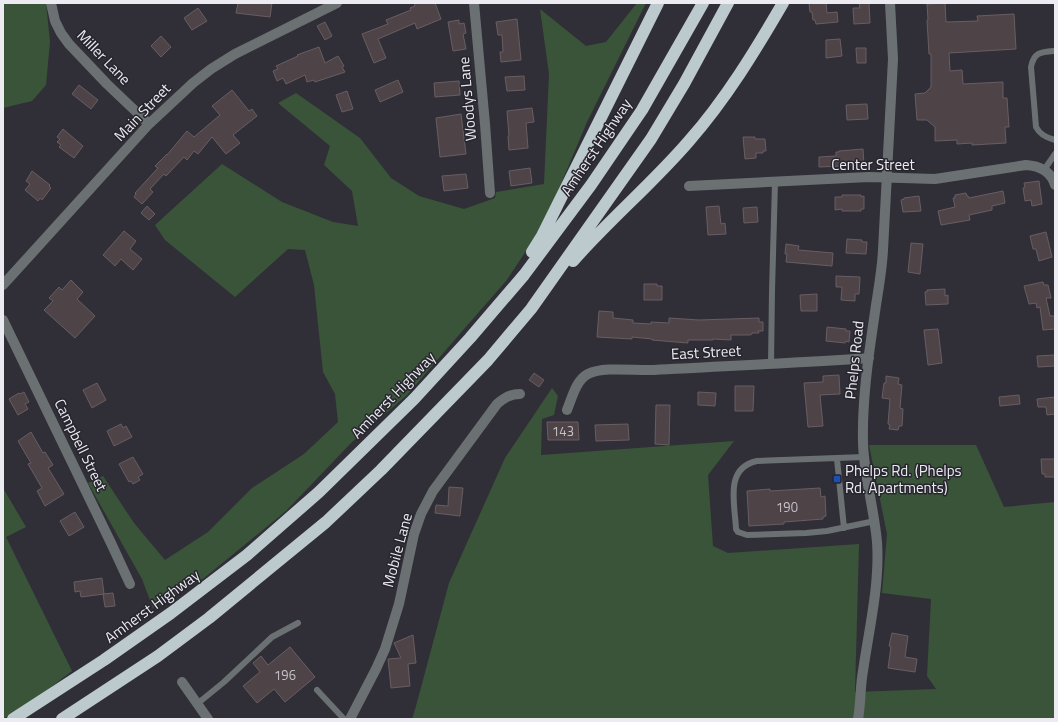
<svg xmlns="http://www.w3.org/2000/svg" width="1058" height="722" font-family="'Titillium Web',sans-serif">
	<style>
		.green { fill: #3a5439 }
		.building { fill: #4e4448; stroke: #685d62 }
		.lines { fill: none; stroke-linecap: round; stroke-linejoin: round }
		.lane { stroke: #6b7172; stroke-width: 6 }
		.street { stroke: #6b7172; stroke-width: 10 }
		.highway { stroke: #bccace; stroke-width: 12 }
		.transit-dot { fill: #1a4fb4; stroke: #27252e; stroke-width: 1.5 }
		.labels { text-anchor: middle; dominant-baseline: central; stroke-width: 3; stroke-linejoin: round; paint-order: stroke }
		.number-label { font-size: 13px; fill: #c4c1c7 }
		.street-label { font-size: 15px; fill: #ecebf1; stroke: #27252e }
		.poi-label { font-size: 15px; fill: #ecebf1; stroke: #27252e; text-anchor: start }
	</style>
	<rect width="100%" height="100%" fill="#302f38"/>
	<!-- green -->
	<path class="green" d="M3,3H46L50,42L46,85L32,101L3,108Z
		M637,3H646L587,122L558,191L538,233L506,281L464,329L407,395L351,443L286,511L204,578L153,608L142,579L88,483L103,476L134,523L165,560L208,532L252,488L304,454L338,422L335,394L323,372L314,285L305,250L288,249L235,297L165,240L155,225L222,164L282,202L333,222L358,226L352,191L324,165L330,146L278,103L296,93L360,138L391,178L419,196L464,209L495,198L496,192L544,184L549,74L540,9L586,46L606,42Z
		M552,388L558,396L554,415L542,419L541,455L734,441L708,475L713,546L728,553L859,544L855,692L936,689L927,676L931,599L882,593L887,534L869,445H976L1004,507L1055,502V719H412L416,706L449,583L505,458Z
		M3,488L26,527L6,537L72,671L30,703L3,719Z"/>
	<!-- building -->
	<path class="building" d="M238,3H272L270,17L236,13Z
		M414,3H435L441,19L417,29L415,23L378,39L386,58L374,63L362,34L388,24L386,20L411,10L410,8L415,6Z
		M809,3H826L827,13L837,12L838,22L816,24L815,20H813L812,12H810Z
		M859,3H869L870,23L854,24L853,8H860Z
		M945,3L946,22L978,21L977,16L1014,14L1016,49L949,53L950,71L962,70L963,84L1003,82V98H1007L1009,127H1005L1006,143L972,145V143L957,144V140L935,141V127L927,120H917L915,94L925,93L931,87V54H929L927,20H928L927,4Z
		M198,8L207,21L192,30L184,18Z
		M517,19L521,60L501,62L500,52H503L502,35H498L496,22Z
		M459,20V24L464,23L466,33L463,34L466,49L453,51L448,22Z
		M325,22L332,36L325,40L317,26Z
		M161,36L171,47L161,57L151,46Z
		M840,39L842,56L826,58V40Z
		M319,47L325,63L338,56L344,66L342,67L345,72L315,82L314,80L307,82L305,75L286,84L283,78L277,81L273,71L278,69L276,66L298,56L297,55Z
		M856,48H866V63H857Z
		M524,76L525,90L507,91L505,77Z
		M398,80L403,92L380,102L375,90Z
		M459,81L460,95L435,97L434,83Z
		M79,85L98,100L91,109L72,94Z
		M232,90L249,111L252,109L257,116L233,135L240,143L226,154L212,137L198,154L194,151L187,160L184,157L166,176L164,174L150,189L153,192L142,204L134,197L136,194L135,193L158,168L155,166L167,154V155L187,131L194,137L220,115L212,106Z
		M347,91L353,109L342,112L336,95Z
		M867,104L868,119L847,120L846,105Z
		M532,108L534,122L526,123L528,148L509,150L508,136H509L507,111Z
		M461,114L466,154L440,157L436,118Z
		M63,129L83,146L74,158L59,147L61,145L57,142L60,139L57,137Z
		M743,137H755V139H765L766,151H763V153H756V158L745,159Z
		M863,149L864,165L819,167V157L836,156V152H839V151Z
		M530,168L532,183L511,186L509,171Z
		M32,171L50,185L49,186L51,188L42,200L40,198L38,201L25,190L30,184L26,181Z
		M466,174L468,188L444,191L442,176Z
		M1039,181L1042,204L1032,206L1031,200L1025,201L1023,188L1025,187L1024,183Z
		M1003,191L1005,203L992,206V210L969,215L970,220L941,225L938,211L955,207L953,198H955V195L966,193L967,196H968L969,198Z
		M842,195H861V197L864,196V209H861V211H842V209L835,210V197H842Z
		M919,196L921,211L903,212L901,200L904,199V198Z
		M147,206L155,214L149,220L141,213Z
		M719,206L721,224L725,223L726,234L708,235L706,207Z
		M757,207L758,222L744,223L743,208Z
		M124,231L136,241L130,249L142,259L133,270L121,259L115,266L103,255Z
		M1046,232L1052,257L1039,261L1036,249H1033L1030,236Z
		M847,239L862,240V242H867L866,254L846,253Z
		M911,243L923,244L920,274L908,272Z
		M786,244L799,246L798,250L833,253L832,266L786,262L787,254H785Z
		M836,276L860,277L859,294H855V301L841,300L842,287H836Z
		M71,280L83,292L77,299L95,316L75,338L44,310L53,301L49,298L59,287L62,290Z
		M1043,282L1044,285H1048L1051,298H1046L1050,316H1055V329L1043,330L1040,307L1037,308L1036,303L1029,304L1024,286Z
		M644,284H657V286H662V300H644Z
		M945,289V296L948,295V304L926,305L925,292H927V290Z
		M817,294V311H801L800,295Z
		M599,311L613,312V318L633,320V323L651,324V322L669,323V318L699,320L759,318V322H763V331H758L759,333H752V334L750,335H731V340L713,339V340H688V343L652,340V339L632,337V339L597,337Z
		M827,327L846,329V331H850L849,342L846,341L845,343L826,341Z
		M938,329L942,363L928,365L924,330Z
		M1055,355V366L1038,367L1037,356Z
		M534,373L544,380L539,387L529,380Z
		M839,375L840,394L820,395L823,426L808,427L804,383L823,382V376Z
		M886,376L899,378L898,384L902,385L900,408L903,409L902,426H899L898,430L889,429L890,425L888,424L890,399L882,398L884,383H886Z
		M97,383L106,400L92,408L83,390Z
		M735,386H754L753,411H735Z
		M24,392L29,402L25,404L28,409L18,415L9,399L19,393L20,394Z
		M698,392L716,393L715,406L698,405Z
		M1019,395L1020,404L1000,406L999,397Z
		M1055,397V414L1047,415L1046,407H1038L1037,399Z
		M656,405H670L669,445L655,444Z
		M547,422H578L579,440H548Z
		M121,424L123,428L126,426L132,437L114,446L107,431Z
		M628,424L629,440L596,441L595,425Z
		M31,432L43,453L45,452L53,465L48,468L64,494L45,506L37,491L42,488L28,464L31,463L18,441Z
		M133,457L143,474L138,477L140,480L133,484L131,481L129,482L119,464Z
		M1041,459H1055V477H1045V474H1042Z
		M449,487L463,488L460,516L435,513L436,505L448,506Z
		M820,488L821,497L825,496L826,516L823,517V519L784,522V524L749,526L747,491L770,489V491Z
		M75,512L84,527L69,536L60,521Z
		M102,578L104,594L81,597L80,591L75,592L74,582Z
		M113,593L115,606L105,607L103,594Z
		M892,633L908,636L905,657L917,659L915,672L888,668L891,647L889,646Z
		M413,635L416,663L408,664L410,686L391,688L388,659L401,658L394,643Z
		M290,647L315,677L285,702L274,689L257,703L243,686L260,672L253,663L261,656L268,665Z"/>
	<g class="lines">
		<!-- lane -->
		<path class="lane" d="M1055,51C1041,52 1034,52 1031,67L1036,127C1040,135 1047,138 1055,140
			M1044,170L1055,154
			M771,364L772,291L775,182
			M864,457L757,461C724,468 735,504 736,529L738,532L747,535L806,533L827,531L875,521
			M837,459L844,528
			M317,690L344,719
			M197,704L224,682L272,637L298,623"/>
		<!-- street -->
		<path class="street" d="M51,3L55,21L61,33L69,44L107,84L149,124
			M474,3L485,124L490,193
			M689,186L869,177L935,179L1026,165C1040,166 1051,171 1055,185
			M3,285L149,124L193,83L211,69L235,54L337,3
			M3,320L111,543L130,584
			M567,410C572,398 576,380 588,374C604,366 635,371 654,370C726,366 797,363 869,358
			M182,682L208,719
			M350,719L376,669L385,649L399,604L414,534L421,514L433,491L497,404C504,398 510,394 520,394
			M858,719C861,703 860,687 863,671C869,629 880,584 877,542C874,508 864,476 863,443C862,402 868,359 874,319C877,296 882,273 883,250L893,59L890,3"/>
		<!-- highway -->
		<path class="highway" d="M532,252L542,236L658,3
			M573,261C610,219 653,183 689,141C726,99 755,51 783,3
			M13,719L104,660L171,613L247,555L319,492L414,399L470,338L524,275L591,185L642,110L703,3
			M62,719L158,656L209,618L326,522L381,470L488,360L531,309L651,139L684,84L728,3"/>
	</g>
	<!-- markers -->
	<rect class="transit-dot" x="833" y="475" width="8" height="8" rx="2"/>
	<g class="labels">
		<!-- number labels -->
		<g class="number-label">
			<text x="563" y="431">143</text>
			<text x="787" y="507">190</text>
			<text x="285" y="675">196</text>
		</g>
		<!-- street labels -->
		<g class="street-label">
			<text transform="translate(104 57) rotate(46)">Miller Lane</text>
			<text transform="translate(467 99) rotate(-95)">Woodys Lane</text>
			<text transform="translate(142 112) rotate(-46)">Main Street</text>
			<text transform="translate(596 147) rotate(-56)">Amherst Highway</text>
			<text x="873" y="164">Center Street</text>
			<text transform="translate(706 352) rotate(-3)">East Street</text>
			<text transform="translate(854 360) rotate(-84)">Phelps Road</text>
			<text transform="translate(393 395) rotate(-46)">Amherst Highway</text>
			<text transform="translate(81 445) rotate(64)">Campbell Street</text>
			<text transform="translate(397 550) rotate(-75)">Mobile Lane</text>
			<text transform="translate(152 606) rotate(-36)">Amherst Highway</text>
		</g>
		<!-- poi labels -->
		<g class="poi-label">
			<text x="845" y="470">Phelps Rd. (Phelps<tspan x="845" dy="17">Rd. Apartments)</tspan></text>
		</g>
	</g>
	<!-- border -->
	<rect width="1058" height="722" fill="none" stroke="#ecebf1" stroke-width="8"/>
</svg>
